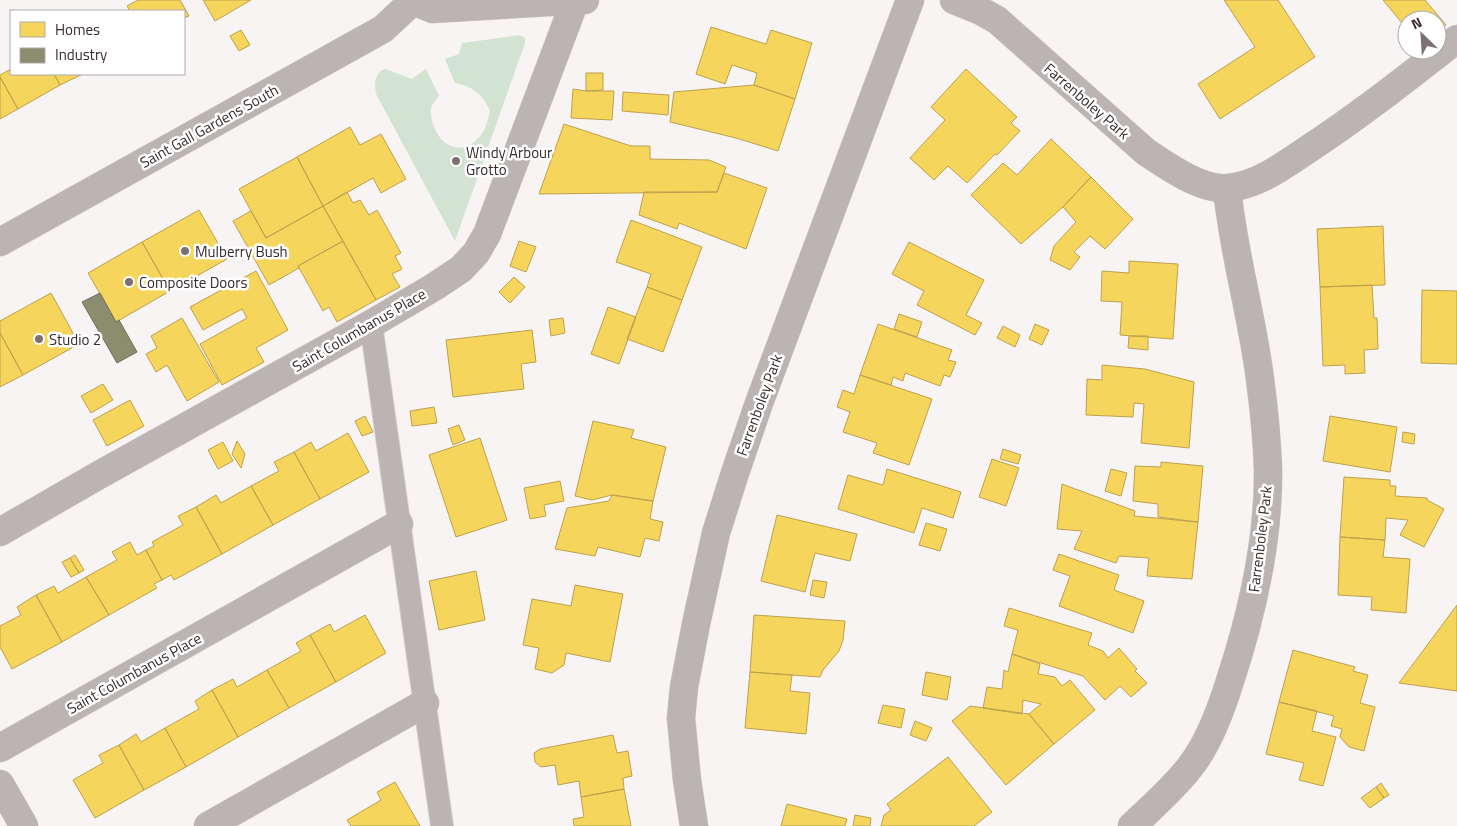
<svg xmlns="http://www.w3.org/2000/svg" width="1457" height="826" font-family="'Titillium Web',sans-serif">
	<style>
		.green { fill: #d2e3d1 }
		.homes { fill: #f6d55c; stroke: #bda14e }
		.industry { fill: #8c8c6e; stroke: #736e5a }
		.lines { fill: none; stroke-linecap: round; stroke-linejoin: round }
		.service-casing { stroke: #d5d0d1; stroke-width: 24 }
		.pedestrian-casing { stroke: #d5d0d1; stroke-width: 29 }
		.minor-casing { stroke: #d5d0d1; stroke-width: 29 }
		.service { stroke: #bcb3b3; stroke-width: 22 }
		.pedestrian { stroke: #bcb3b3; stroke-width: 28 }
		.minor { stroke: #bcb3b3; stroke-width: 28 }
		.poi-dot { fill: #7c7072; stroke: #fff; stroke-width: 2 }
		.labels { text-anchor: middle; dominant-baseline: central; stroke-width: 5; stroke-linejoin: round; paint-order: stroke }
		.street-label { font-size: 15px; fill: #38292c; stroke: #fff }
		.poi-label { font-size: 15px; fill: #38292c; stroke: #fff; text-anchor: start }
	</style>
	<rect width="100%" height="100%" fill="#f9f4f4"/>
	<!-- green -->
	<path class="green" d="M520,35L525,38V43L455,241L376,94C374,84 375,72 385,69L412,79L426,69L439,96C436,100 432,104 431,109C430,112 431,117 432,120C437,145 462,159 480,136C486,130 488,119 490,111C483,95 473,86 455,83L445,59L459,54L462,43Z"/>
	<!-- homes -->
	<path class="homes" d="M138,0H180L189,16L184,18V11H130L127,6Z
		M203,0H251L215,21Z
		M1224,0H1278L1315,57L1220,119L1198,84L1255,47Z
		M1383,0H1425L1446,25L1437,32V20H1407V29Z
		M711,27L766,44L771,30L812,43L795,99L754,85L757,73L732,65L725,84L696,74Z
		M241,30L250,45L239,51L230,36Z
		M11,69V74H54L60,85L18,109L0,77V75Z
		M966,69L1017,117L1011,123L1020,131L997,155L995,154L967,183L948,166L934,180L910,158L945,120L931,107Z
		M586,73H603V90L586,91Z
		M54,74H83L60,85Z
		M0,77L18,109L0,119Z
		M754,85L795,99L778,151L736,138L670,122L674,92Z
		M573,89L586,91H614L612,120L571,118Z
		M623,92L669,95L668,115L622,111Z
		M564,124L631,146H650V159L709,160L726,167L717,192L539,194Z
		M350,127L360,145L381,134L406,179L381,193L373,178L323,206L297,157Z
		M1051,139L1091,177L1063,207L1021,244L971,195L1003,163L1017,175Z
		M297,157L323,206L266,238L239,189Z
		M724,173L767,188L746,249L679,223L677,229L639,215L644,192H717Z
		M1091,177L1133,219L1105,249L1090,236L1074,252L1080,257L1070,270L1050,260L1054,246L1076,222L1063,207Z
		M347,192L353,203L360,200L369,215L377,210L401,253L395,256L402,269L392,274L400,287L376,300L323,206Z
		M323,206L343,241L298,266L299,268L269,285L233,221L251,211L266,238Z
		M199,210L227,259L170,291L142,242Z
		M631,220L702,247L682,300L647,287L651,274L616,262Z
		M1383,226L1385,285L1320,287L1317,229Z
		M343,241L376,300L337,322L329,307L323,311L298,266Z
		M519,241L536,247L526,272L510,266Z
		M142,242L170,291L116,322L88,273Z
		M909,242L984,280L966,315L982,323L975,335L917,305L924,291L892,274Z
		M1129,261L1178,264L1173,339L1120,335L1122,302L1101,301L1102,271L1129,273Z
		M256,271L288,330L256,348L264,362L222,385L200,344L247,318L242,309L203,330L190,307Z
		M514,277L525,287L510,303L499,292Z
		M1372,285L1374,318H1377L1378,349L1364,350L1365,373L1345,374V365L1323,366L1320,287Z
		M647,287L682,300L663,352L627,339Z
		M1422,290L1457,291V364L1421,363Z
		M51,293L79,344L23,375L0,333V321Z
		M608,307L636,317L619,364L591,354Z
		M899,314L922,322L917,337L894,329Z
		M182,318L219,382L187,401L167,365L156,372L146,354L157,348L151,336Z
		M563,318L565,333L551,336L549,320Z
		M878,324L952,350L948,360L956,362L950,377L944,375L940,386L905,373L903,381L893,377L891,385L860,375Z
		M1035,324L1049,330L1042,345L1029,339Z
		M1003,326L1020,335L1015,347L997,338Z
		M532,330L536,362L521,364L524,389L453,397L446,340Z
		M0,333L23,375L0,387Z
		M1129,336H1148V350L1128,348Z
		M1102,365L1145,369L1194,382L1189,448L1141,443L1144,404L1134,403L1133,417L1086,415L1087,379L1102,380Z
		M860,375L932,399L909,465L873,453L877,443L843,432L850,412L837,407L843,390L854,394Z
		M103,384L113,400L91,413L81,396Z
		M130,400L144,426L107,446L93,420Z
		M434,407L437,423L412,426L410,411Z
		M365,416L373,432L362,436L355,421Z
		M1330,416L1397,427L1390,472L1323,461Z
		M593,421L634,430L631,438L666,447L653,501L612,495L592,500L575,496Z
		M459,425L465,440L453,445L448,429Z
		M1403,432L1415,434L1414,444L1402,442Z
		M348,433L369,472L320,499L294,452L311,442L316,451Z
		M480,438L507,520L456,537L429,455Z
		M237,441L245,454L241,468L232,454Z
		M223,442L233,461L218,469L208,450Z
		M1003,449L1021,455L1018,464L1000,459Z
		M294,452L320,499L273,525L251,486L279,471L274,462Z
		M992,459L1019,468L1006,506L979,497Z
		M1161,462L1203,466L1198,522L1158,517V504L1133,501L1135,466L1161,467Z
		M887,469L961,492L953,518L922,508L914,533L838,509L848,475L883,485Z
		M1111,469L1127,473L1121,496L1105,491Z
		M1344,477L1390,480V486H1396L1395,496L1427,498V500L1444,509L1424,547L1400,535L1408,520L1386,518L1385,540L1340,537Z
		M560,481L564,501L544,505L546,516L530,519L524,488Z
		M1062,484L1135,511L1134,516L1198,522L1192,579L1147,576L1149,558L1119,556L1116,563L1074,549L1082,531L1057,529Z
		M251,486L273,525L222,554L196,507L216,495L221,503Z
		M612,495L653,501L650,519L663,522L659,541L645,538L640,557L598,547L595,556L555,549L567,508L609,501Z
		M196,507L222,554L174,580L171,575L162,580L146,550L154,546L152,542L183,525L178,516Z
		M777,515L857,534L850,561L815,553L805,592L761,581Z
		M926,523L947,529L940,551L919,545Z
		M1340,537L1385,540L1383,557L1410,559L1406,613L1371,610L1372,597L1338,595Z
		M130,542L137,555L146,550L162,580L154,584L157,588L109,615L86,577L117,560L112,552Z
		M1059,554L1119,575L1114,590L1144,601L1133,633L1059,606L1070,576L1053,570Z
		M75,555L84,570L79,573L70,558Z
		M70,558L79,573L71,577L62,562Z
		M476,571L485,620L439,630L429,581Z
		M86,577L109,615L62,642L36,595L54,586L58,593Z
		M813,580L827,582L824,598L810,595Z
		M575,585L623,594L610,662L566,653L564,665L552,673L535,669L539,648L523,645L532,599L571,606Z
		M36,595L62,642L12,669L0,647V626L21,615L17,607Z
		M1457,605V691L1399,683Z
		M1009,608L1092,633L1088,645L1103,651L1108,658L1119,648L1137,669L1135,671L1147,683L1131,697L1120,686L1105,700L1083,676L1012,654L1018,630L1004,626Z
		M365,615L386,653L336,682L310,635L330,624L334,632Z
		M754,615L845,621L843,640L839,651L823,670L820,677L750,672Z
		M310,635L336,682L289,708L267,670L301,651L296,643Z
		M1293,650L1355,667L1353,671L1368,675L1360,703L1375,707L1364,751L1349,747L1340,737L1342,729L1331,726L1334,716L1279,702Z
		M1012,654L1040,664L1038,674L1055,677L1062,686L1070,680L1095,710L1054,744L1029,714L1041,704L1023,700L1022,714L983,708L987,687L1002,689L1004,670L1008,672Z
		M267,670L289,708L238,737L212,690L233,679L237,687Z
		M750,672L792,675L790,691L810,693L806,734L745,728Z
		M926,672L951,677L947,700L922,695Z
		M212,690L238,737L186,767L165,728L199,709L195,701Z
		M1279,702L1317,711L1312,731L1336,737L1323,786L1299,780L1304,763L1266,754Z
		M883,705L905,709L901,728L878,723Z
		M970,706L1029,714L1054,744L1006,785L952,721Z
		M915,721L932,728L926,741L910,735Z
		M165,728L186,767L144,790L119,745L136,734L141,742Z
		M613,735L617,753L628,751L632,776L623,778L624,789L581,797L579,781L558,785L555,765L541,767L535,762L534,753L540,749Z
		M119,745L144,790L95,818L73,780L103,763L99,755Z
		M948,757L992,812L974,826H881L884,815L891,810L887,804Z
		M395,782L420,826H351L347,820L381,800L377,792Z
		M1381,783L1389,795L1384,798L1376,787Z
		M1376,787L1384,798L1370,808L1361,798Z
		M624,789L631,826H574L573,819L584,817L581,797Z
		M787,804L847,819L845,826H781Z
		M855,815L871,818L870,826H853Z"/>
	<!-- industry -->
	<path class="industry" d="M100,293L116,322L119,320L137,352L117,363L82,302Z"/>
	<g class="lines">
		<defs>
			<path id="service" d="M371,324L442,826"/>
			<path id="pedestrian" d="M0,748L399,524
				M208,826L425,703"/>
			<path id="minor" d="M411,0L432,9L585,0
				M954,0L981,11L997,20L1146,152C1167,166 1202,191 1228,188C1258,185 1283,166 1307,150C1359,116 1408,77 1457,39
				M0,242L383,29L413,1
				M0,532L99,475L371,324L434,287L461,269L476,253L487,234L575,1
				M0,784L24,826
				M694,826L687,780L681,718L684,687L696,624L716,533L735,473L759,403L910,0
				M1132,826C1152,807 1173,789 1190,767C1209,743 1221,710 1230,681C1252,614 1269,541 1268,469C1267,439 1264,409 1260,379C1252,315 1233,252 1227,188"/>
		</defs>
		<!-- service casing -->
		<use href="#service" class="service-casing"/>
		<!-- pedestrian casing -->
		<use href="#pedestrian" class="pedestrian-casing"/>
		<!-- minor casing -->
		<use href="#minor" class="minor-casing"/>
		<!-- service -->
		<use href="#service" class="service"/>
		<!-- pedestrian -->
		<use href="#pedestrian" class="pedestrian"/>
		<!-- minor -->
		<use href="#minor" class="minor"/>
	</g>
	<!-- markers -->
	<g class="poi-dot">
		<circle cx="456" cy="161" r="5"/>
		<circle cx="185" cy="251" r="5"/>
		<circle cx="129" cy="282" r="5"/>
		<circle cx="39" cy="339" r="5"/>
	</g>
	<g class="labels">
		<!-- street labels -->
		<g class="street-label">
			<text transform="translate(1087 101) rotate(41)">Farrenboley Park</text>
			<text transform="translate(209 126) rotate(-29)">Saint Gall Gardens South</text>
			<text transform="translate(359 330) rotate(-30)">Saint Columbanus Place</text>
			<text transform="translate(759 405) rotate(-70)">Farrenboley Park</text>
			<text transform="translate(1260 539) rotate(-83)">Farrenboley Park</text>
			<text transform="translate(134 673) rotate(-29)">Saint Columbanus Place</text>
		</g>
		<!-- poi labels -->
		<g class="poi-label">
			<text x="466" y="152">Windy Arbour<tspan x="466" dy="17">Grotto</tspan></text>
			<text x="195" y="251">Mulberry Bush</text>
			<text x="139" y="282">Composite Doors</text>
			<text x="49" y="339">Studio 2</text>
		</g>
	</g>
	<!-- legend -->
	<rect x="10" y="10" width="175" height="65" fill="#ffffff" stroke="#afa9ab"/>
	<rect x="20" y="22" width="25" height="15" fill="#f6d55c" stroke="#afa9ab"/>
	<text x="55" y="35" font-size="15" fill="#38292c">Homes</text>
	<rect x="20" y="48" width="25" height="15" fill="#8c8c6e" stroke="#afa9ab"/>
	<text x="55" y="60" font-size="15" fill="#38292c">Industry</text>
	<!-- north arrow -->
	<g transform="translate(1422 35) rotate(335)"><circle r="24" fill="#ffffff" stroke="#afa9ab"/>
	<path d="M0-4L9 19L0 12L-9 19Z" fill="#7c7072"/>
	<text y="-8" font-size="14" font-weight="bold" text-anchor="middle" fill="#38292c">N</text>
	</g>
</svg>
